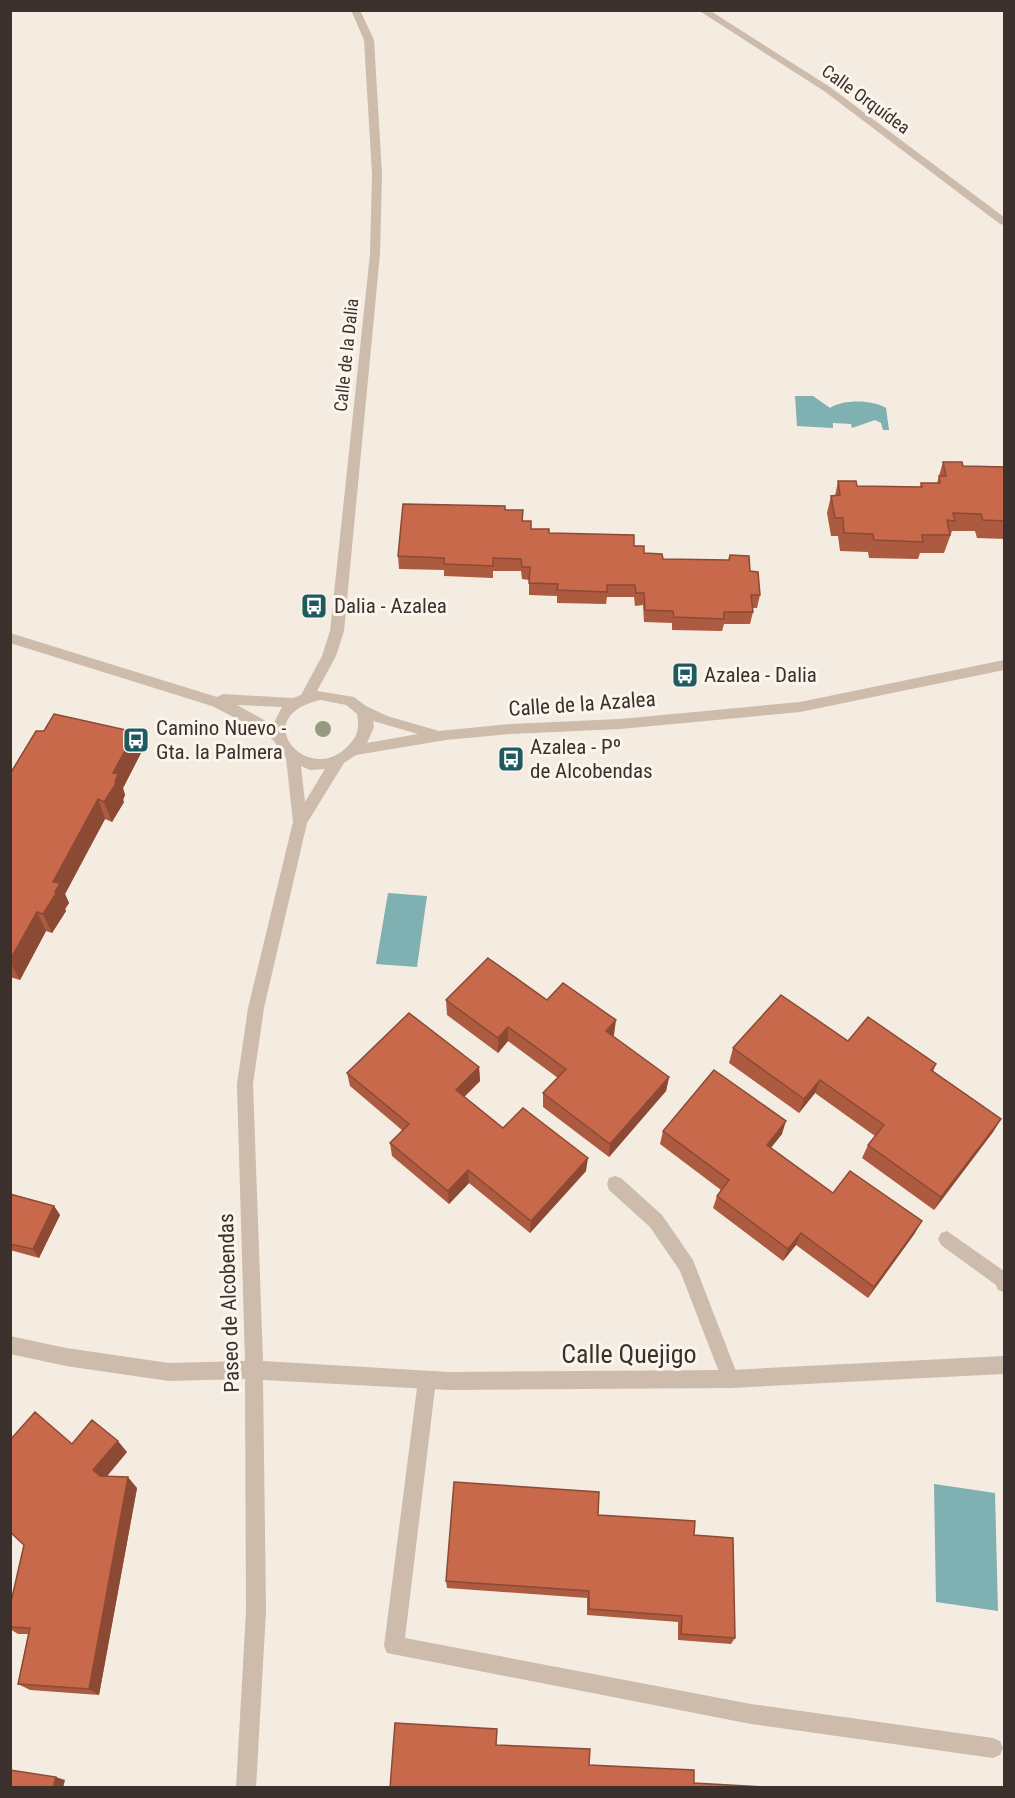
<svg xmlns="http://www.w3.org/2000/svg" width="1015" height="1798" font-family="'Roboto Condensed',sans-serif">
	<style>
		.water { fill: #7fb0b2 }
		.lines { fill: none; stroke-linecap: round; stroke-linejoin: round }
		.lane { fill: #cdbbac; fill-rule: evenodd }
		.street { fill: #cdbbac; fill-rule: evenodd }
		.tree { fill: #969b7f }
		.wall { fill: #ac5a40 }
		.shaded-wall { fill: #8c4a34 }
		.building { fill: #c8694b; stroke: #8c4a34; stroke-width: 1.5 }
		.labels { text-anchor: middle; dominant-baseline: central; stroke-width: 6; stroke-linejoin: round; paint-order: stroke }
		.far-street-label { font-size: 18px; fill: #3b302b; stroke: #fbf5ee }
		.poi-label { font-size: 21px; fill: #3b302b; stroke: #fbf5ee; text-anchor: start }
		.street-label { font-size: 21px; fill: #3b302b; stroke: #fbf5ee }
		.near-street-label { font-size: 26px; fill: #3b302b; stroke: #fbf5ee }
	</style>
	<rect width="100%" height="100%" fill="#f4ebe1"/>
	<!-- water -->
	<path class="water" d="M795,396H813L830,408C844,399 873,400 886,408L889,430H883L881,423L875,420L852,428L851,424L833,423V428L797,426Z
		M388,893L427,896L417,967L376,964Z
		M934,1484L995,1493L998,1611L936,1602Z"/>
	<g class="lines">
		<!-- lane -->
		<path class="lane" d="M615,1176L621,1178L662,1215L693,1260L739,1379L736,1385L730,1388L724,1385L680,1271L650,1227L609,1190L607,1184L609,1178Z
			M947,1231L1004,1271V1292L998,1290L996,1285L941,1245L938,1239L941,1233Z
			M427,1371L433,1374L436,1380L405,1638L751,1704L993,1738L1000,1741L1003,1748L1000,1755L993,1758L751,1724L387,1653L384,1646L418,1380L421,1374Z"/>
		<!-- street -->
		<path class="street" d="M351,10H360L374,40L382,174L380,254L344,631L336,656L317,691L354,697L366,706L387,716L439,731L511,724L620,719L800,702L1004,660V670L800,712L620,729L511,734L446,740L356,755L344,763L307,823L264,1008L253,1084L263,1361L449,1372L730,1370L1004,1356V1374L730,1388L449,1390L263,1380L266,1611L256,1788H236L246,1611L245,1379L169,1381L66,1366L10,1354V1336L66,1348L169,1363L245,1361L237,1084L248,1008L293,822L286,758L273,740L259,730L212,706L10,643V633L217,697L223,694L293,698L301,695L322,656L330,631L370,254L372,174L364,40ZM321,700L346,705L357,714C360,729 357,737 347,747C307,787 246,716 321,700ZM237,705L282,707L273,725ZM373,721L418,734L367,743L374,727ZM301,766L310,770L325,769L305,802Z
			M698,10H709L830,87L1004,217V225L1000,224L824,91Z"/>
	</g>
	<!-- trees -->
	<circle class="tree" cx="323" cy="729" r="8"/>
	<!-- wall -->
	<path class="wall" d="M943,462L963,466L1005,467V539L977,538L975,531H952L944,553H920L918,559L869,558L868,552L840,551L838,536H831L827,513L831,496H835L838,481L857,486L920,487L921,483H937Z
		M505,510L523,521L531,529L549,533L634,546L644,553L663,559L750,571L760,595L757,608H752L753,612L750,624H724L722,631L672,630V623L644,622L643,605L635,606L634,597H607L606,604L557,603V596L529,595V580L522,579L521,571H493V578L444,576V570L399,569L398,556Z
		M44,731L135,732L141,753L123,788L125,795L123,800L124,802L112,822L105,819L65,894L69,903L65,909L66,911L52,933L46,931L20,980L10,977V774Z
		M446,1000H547L614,1035L613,1036L669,1077L666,1091L609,1157L543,1107V1093L558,1078L508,1041L498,1053L447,1015Z
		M848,1041L936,1064L933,1072L1001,1119L993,1132L934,1210L862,1158L868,1145L875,1136L815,1093L799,1113L729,1063L733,1048Z
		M479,1067L480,1081L464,1097L503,1128L586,1171L530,1233L469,1183L449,1204L392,1156L390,1143L403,1131L350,1086L347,1073Z
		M663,1131L782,1134L771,1148L833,1193L915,1233L868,1298L796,1245L783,1261L713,1208L717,1196L721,1190L660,1144Z
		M10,1194L54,1206L60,1215L39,1258L10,1250Z
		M72,1444L127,1452L107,1476L137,1488L99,1695L30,1690L18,1684L28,1634H18L10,1629V1606L24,1545Z
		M598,1515L694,1535L735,1638L731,1644L678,1640V1622L587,1615V1598L447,1588L446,1581Z"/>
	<!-- shaded-wall -->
	<path class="shaded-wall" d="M135,732L141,753L123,788L125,795L123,800L124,802L112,822L104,802L113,773Z
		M98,799L105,819L65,894L69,903L65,909L66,911L52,933L43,914L53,882Z
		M37,912L46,931L20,980L10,962V960Z
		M616,1020L614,1035L604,1045L606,1031Z
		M508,1027V1041L498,1053V1038Z
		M479,1067L480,1081L457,1104L456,1090Z
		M669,1077L666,1091L609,1157L610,1144Z
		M820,1080L815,1093L799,1113L804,1099Z
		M1001,1119L993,1132L934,1210L941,1197Z
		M786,1121L782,1134L762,1158L767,1145Z
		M588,1158L586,1171L530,1233L531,1221Z
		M468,1170L469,1183L449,1204L448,1191Z
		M54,1206L60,1215L39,1258L33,1249Z
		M922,1221L915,1233L868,1298L874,1287Z
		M801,1233L796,1245L783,1261L788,1249Z
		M118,1441L127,1452L103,1481L93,1470Z
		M128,1477L137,1488L99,1695L89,1689Z
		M56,1777L65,1780L63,1788H53Z"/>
	<!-- building -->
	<path class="building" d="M943,462H962L963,466L1005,467V521L983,520L981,514L953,513L955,521L947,520L950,535H922L923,542L874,540L873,534L844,533L843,518H835L831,496L840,495L838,481H856L857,486L922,487L921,483H940L939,476H946Z
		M403,504L505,506V510H523L522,521H531V529H549V533L634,535V546H644V553L662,554L663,559L729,560L730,555L749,556L750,571L758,572L760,595H751L753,612H724V619L674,617L673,611L645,610L644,593H636L635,585H607V592L557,590L558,584L529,583L530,567H522L521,559L493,558V566L444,564V558L398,556Z
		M54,714L135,732L113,773L118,774L115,782H117L104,802L98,799L53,882L60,883L55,892H57L43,914L37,912L10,960V774L36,731H44Z
		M488,958L547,1000L563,983L616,1020L606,1031L669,1077L610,1144L543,1093L566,1069L508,1027L498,1038L446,1000Z
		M781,995L848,1041L868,1017L936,1064L931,1070L1001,1119L941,1197L868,1145L884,1125L820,1080L804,1099L733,1048Z
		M409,1013L479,1067L456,1090L503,1128L523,1108L588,1158L531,1221L468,1170L448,1191L390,1143L409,1124L347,1073Z
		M714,1070L786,1121L767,1145L833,1193L850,1171L922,1221L874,1287L801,1233L788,1249L717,1196L729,1180L663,1131Z
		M10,1194L54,1206L33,1249L10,1244Z
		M35,1412L72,1444L92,1420L118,1441L93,1470L100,1476L128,1477L89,1689L18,1684L30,1628L10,1627V1606L24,1545L10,1532V1440Z
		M454,1482L599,1492L598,1515L695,1521L694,1535L733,1538L735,1638L681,1634L682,1616L589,1609V1591L446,1581Z
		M395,1723L497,1729L496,1745L590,1749L589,1765L694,1770V1783L781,1788H390Z
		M10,1770L56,1777L53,1788H10Z"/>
	<!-- icons -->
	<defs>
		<symbol id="bus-square" viewBox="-11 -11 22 22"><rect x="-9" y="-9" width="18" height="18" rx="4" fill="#1f5a5e" stroke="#fbf5ee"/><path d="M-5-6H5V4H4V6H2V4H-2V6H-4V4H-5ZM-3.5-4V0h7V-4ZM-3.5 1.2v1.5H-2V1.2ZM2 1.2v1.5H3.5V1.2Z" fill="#fff"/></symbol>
	</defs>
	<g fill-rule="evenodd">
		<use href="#bus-square" x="299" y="591" width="30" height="30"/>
		<use href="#bus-square" x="670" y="660" width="30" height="30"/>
		<use href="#bus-square" x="121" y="725" width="30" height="30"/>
		<use href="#bus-square" x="496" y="744" width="30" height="30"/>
	</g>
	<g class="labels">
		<!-- far-street labels -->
		<g class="far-street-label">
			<text transform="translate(866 99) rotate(36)">Calle Orquídea</text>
			<text transform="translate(346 355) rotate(-84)">Calle de la Dalia</text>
		</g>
		<!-- poi labels -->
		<g class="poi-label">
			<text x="334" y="606">Dalia - Azalea</text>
			<text x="704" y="675">Azalea - Dalia</text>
			<text x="156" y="728">Camino Nuevo -<tspan x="156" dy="24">Gta. la Palmera</tspan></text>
			<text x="530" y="747">Azalea - Pº<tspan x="530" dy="24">de Alcobendas</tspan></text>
		</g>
		<!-- street labels -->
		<g class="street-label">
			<text transform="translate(582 704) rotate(-4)">Calle de la Azalea</text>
			<text transform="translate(229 1303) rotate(-92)">Paseo de Alcobendas</text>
		</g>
		<!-- near-street labels -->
		<g class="near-street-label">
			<text x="629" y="1354">Calle Quejigo</text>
		</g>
	</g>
	<!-- border -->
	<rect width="1015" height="1798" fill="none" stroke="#3b302b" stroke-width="24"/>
</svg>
